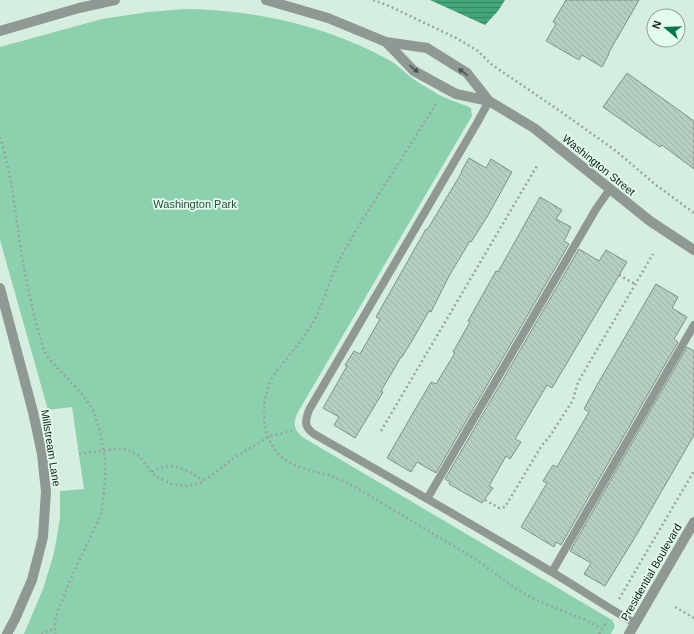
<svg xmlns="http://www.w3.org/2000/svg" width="694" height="634" font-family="Arial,sans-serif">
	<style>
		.park { fill: #8dd0ae }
		.water { fill: url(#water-rules) }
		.building { fill: url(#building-back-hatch); stroke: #7d9387 }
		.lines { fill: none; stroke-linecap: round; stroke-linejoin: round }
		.path { stroke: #94a79c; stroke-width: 2.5; stroke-dasharray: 2 3; stroke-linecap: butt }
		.lane { stroke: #8f9893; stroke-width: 8 }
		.street { stroke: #8f9893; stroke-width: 10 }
		.oneway { fill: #4b544f }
		.labels { text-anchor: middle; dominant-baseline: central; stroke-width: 3.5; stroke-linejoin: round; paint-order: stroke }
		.street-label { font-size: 11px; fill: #141d18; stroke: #e3fbee }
		.park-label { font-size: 11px; fill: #234c38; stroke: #e3fbee }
	</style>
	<defs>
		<pattern id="water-rules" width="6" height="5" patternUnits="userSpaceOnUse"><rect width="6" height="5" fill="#43a579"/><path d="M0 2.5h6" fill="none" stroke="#378662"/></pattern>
		<pattern id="building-back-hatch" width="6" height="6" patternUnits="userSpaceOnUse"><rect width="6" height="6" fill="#b7cfc2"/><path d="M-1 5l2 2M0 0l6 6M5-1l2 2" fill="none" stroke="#9cb1a6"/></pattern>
	</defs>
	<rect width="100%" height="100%" fill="#d6eee0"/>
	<!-- park -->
	<path class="park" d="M185,9C257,10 328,26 391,61C399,66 404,72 412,78C418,83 426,87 433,91C437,94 441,96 446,98C454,102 463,104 471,108L472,116L469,121L298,412C292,424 294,430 304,438L612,620L615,626L611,634H24L43,589L54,553L60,518V491L84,489L72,407L48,410L0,240V47L102,19L148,12Z"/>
	<!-- water -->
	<path class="water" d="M430,0H505L498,11L485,25Z"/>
	<!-- building -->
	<path class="building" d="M566,0H639L608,54H609L602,67L582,55L579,60L546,41L556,24L553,22Z
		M627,73L694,121V169L662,145L660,147L603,107Z
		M469,158L486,168L491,159L512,172L487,217L471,242L470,241L449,276L431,312L429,311L413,339L402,357H401L381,391L383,392L355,438L334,425L339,417L323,408L347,366L345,365L354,351L360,354L380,319L376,317L426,229L427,230L462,172H461Z
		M540,197L562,210L556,219L571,227L564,241L569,244L436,473L417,462L411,472L387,458L431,382L436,384L455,353L453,352L470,322L468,321L496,271L498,272Z
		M579,249L599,261L606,250L627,262L552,388L547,385L515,439L521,442L510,459L506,456L489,486L493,488L482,503L449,484L450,482L445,479Z
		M656,284L678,297L672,308L687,317L674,339L678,342L561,545L556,542L554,547L521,527L547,483L543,481L553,465L557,467L589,412L584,409L597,385Z
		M687,347L694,351V435L634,539L605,586L584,574L591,563L570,551Z"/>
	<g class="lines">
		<!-- path -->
		<path class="path" d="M373,0L387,5L456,38L478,51L491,64L560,111L616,151L656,185L694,213
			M436,104C416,135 397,166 377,197C364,217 351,238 340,259C329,279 325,301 314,321C306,334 297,346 287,358C279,368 270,378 267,391C262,409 263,431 273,447C285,468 313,470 334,477C339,479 345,482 350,484L477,560L519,591L532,598L585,620L603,629
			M0,137C11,172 15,209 20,245C26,280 33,316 44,350L49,359L82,394L93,410L100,431L105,460V478L103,502L101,513L96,525L72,576L57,613L55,624V634
			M619,275L635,284
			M381,431L538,164
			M79,454L115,449H123L131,451L139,456L155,476L171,484L187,486L198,484L211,476L234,458L268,437L295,430
			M152,472C170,460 188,469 203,481
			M485,500L499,508L505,507L542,445L550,436L573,400L578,382L653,254
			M619,599L694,471
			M675,607L694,618
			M41,634L55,628
			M599,634L607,621"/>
		<!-- lane -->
		<path class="lane" d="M489,101L477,123L309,410C305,421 304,427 314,434C393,479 472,524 550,571C579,588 606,607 635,623
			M427,499L596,209L610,189
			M552,572L694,325"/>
		<!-- street -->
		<path class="street" d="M266,0L328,18L386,42L427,48L467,73L489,101
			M0,31L79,8L115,0
			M386,42L414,71L456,94L489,101L534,128L650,221L694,250
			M0,288L33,412L42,454L46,492L43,537L32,580L15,619L7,634
			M629,634L694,522"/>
	</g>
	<!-- one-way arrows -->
	<defs><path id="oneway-solid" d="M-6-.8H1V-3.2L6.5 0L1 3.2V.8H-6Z"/></defs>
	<g class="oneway">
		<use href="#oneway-solid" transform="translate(414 69) rotate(39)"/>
		<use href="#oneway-solid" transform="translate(463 72) rotate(-144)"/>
	</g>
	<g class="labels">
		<!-- street labels -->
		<g class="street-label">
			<text transform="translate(599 165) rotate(39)">Washington Street</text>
			<text transform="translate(51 448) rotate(81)">Millstream Lane</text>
			<text transform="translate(651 572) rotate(-60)">Presidential Boulevard</text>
		</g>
		<!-- park labels -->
		<g class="park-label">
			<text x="195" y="204">Washington Park</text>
		</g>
	</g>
	<!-- north arrow -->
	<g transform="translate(666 28) rotate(289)"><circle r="19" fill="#e3fbee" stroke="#90a298"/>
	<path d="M0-3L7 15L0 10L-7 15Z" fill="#08754e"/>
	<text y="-6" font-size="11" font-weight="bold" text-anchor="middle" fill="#141d18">N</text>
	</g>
</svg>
